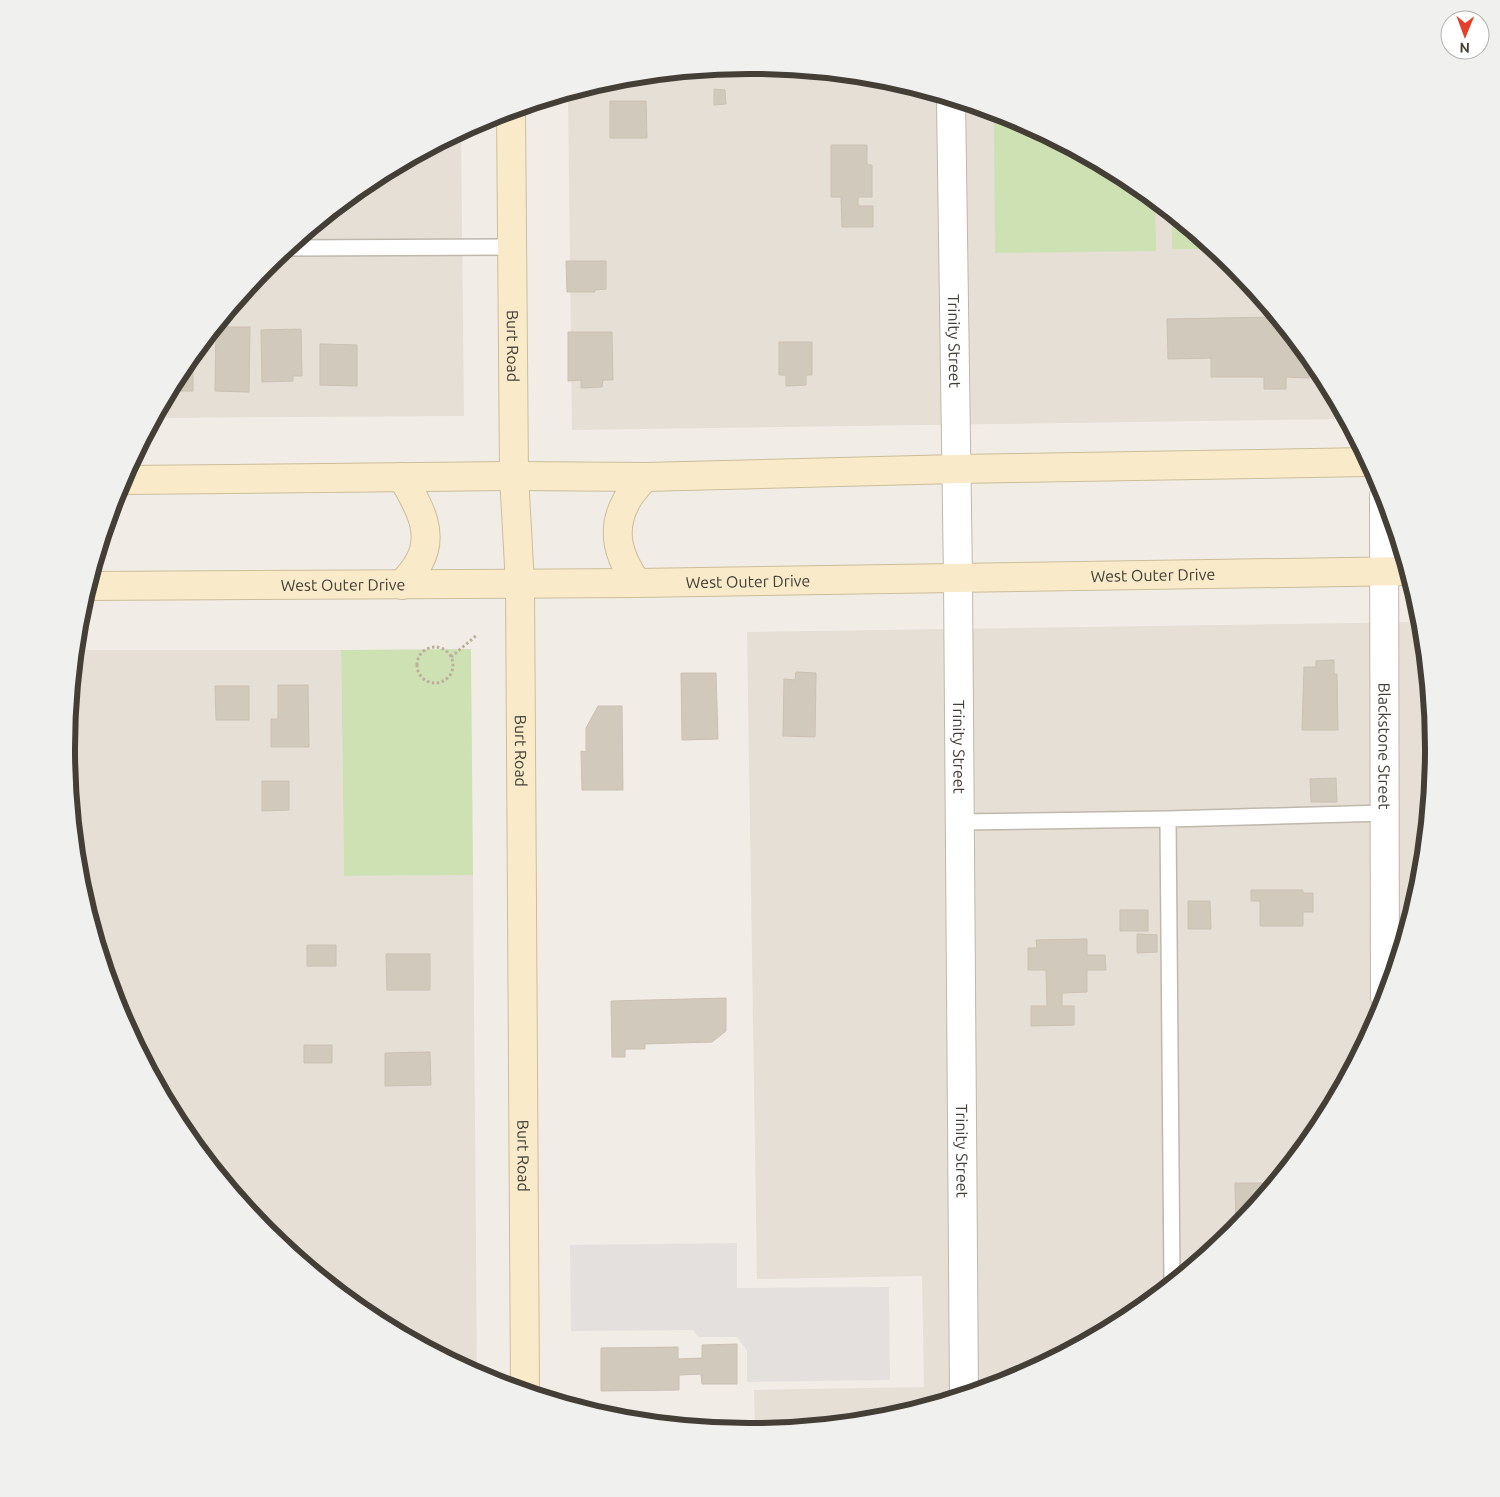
<svg xmlns="http://www.w3.org/2000/svg" width="1500" height="1497" font-family="Ubuntu,sans-serif">
	<style>
		.residential { fill: #e5dfd5 }
		.green { fill: #cee1b3 }
		.parking { fill: #e3e0de }
		.building { fill: #d2c9bd; stroke: #ccc0b1 }
		.lines { fill: none; stroke-linecap: round; stroke-linejoin: round }
		.lane-casing { stroke: #bfb8ad; stroke-width: 18 }
		.street-casing { stroke: #bfb8ad; stroke-width: 30 }
		.secondary-casing { stroke: #ccbe9a; stroke-width: 30 }
		.path { stroke: #bcb09d; stroke-width: 3; stroke-dasharray: 2.5 2.5; stroke-linecap: butt }
		.lane { stroke: #fff; stroke-width: 15 }
		.street { stroke: #fff; stroke-width: 28 }
		.secondary { stroke: #f9ebc9; stroke-width: 28 }
		.labels { text-anchor: middle; dominant-baseline: central; stroke-width: 4.5; stroke-linejoin: round; paint-order: stroke }
		.street-label { font-size: 16px; fill: #433e36; stroke: #fff }
		.rim { fill: none; stroke: #433e36; stroke-width: 6 }
	</style>
	<rect width="100%" height="100%" fill="#f1ede6"/>
	<!-- residential -->
	<path class="residential" d="M750,65L884,78L1012,117L1130,180L1233,265L1318,369L1345,419L572,430L568,93L617,78Z
		M461,131L464,416L156,418L182,369L267,265L371,180Z
		M1421,622L1433,749L1420,882L1381,1010L1318,1128L1233,1232L1129,1317L1011,1380L883,1419L755,1431L754,1390L924,1387L922,1276L757,1279L747,632Z
		M76,650H341L344,876L473,875L477,1374L370,1317L267,1232L182,1128L118,1010L80,882L67,748Z"/>
	<!-- green -->
	<path class="green" d="M994,112L1012,117L1130,180L1155,201L1156,251L995,253Z
		M1172,215L1213,249H1172Z
		M471,649L473,875L344,876L341,650Z"/>
	<!-- parking -->
	<path class="parking" d="M737,1243V1288L889,1287L890,1380L747,1382V1351L737,1337H698L693,1330L571,1331L570,1245Z"/>
	<!-- building -->
	<path class="building" d="M664,73V76H639Z
		M714,89L725,90L726,104L714,105Z
		M610,101H646L647,138H610Z
		M831,145H867V165H872V197H858V206H873V227H842L841,197H831Z
		M566,261H606V289L595,290V292H567Z
		M1276,317L1309,358V378L1286,377V389H1264V377H1211V358L1168,359L1167,319Z
		M216,327H250L249,392L215,391Z
		M301,329L302,376H293V381L262,382L261,330Z
		M568,332H612L613,380H603L602,387L581,388V380L568,381Z
		M779,342H812V375H806V385L786,386V375H779Z
		M320,344L357,345V386L320,385Z
		M193,355V391H170L182,369Z
		M1334,660V674H1337L1338,730H1302L1304,667H1316V661Z
		M796,672L816,673L815,737L783,736L784,679L795,680Z
		M681,673H716L718,739L682,740Z
		M278,685H308L309,747H271V719H278Z
		M215,686H249V720H216Z
		M598,706H622L623,790H582L581,751L586,752V728Z
		M1336,778L1337,802H1311L1310,779Z
		M262,781H289V810L262,811Z
		M1251,890H1303V893H1313V912H1303V926H1260V901H1251Z
		M1188,901H1210L1211,929H1188Z
		M1120,910H1148V931H1120Z
		M1137,934L1157,935V952L1137,953Z
		M1087,939V955H1105L1106,970H1087V992L1062,993V1006H1074V1025L1031,1026V1006H1047L1046,970H1028V948H1037L1036,940Z
		M307,945H336V966H307Z
		M386,954H430V990H387Z
		M726,998V1031L712,1042L645,1044V1049H625V1057H612L611,1001Z
		M304,1045H332V1063H304Z
		M430,1052L431,1085L385,1086V1053Z
		M1235,1183H1273L1236,1229Z
		M1223,1233H1232L1223,1240Z
		M737,1344V1384H702L701,1374L679,1375V1390L601,1391V1348L678,1347V1359L702,1358V1345Z"/>
	<g class="lines">
		<defs>
			<path id="lane" d="M287,248L513,247
				M1168,819L1172,1282
				M959,822L1168,819L1385,813"/>
			<g id="street">
				<path id="s1" d="M951,99L958,578L964,1394"/>
				<path id="s2" d="M1384,496L1385,997"/>
			</g>
			<g id="secondary">
				<path id="s3" d="M511,110L514,476L520,584L525,1391"/>
				<path d="M402,477C417,503 436,532 419,562C415,570 408,577 402,585"/>
				<path d="M122,480L514,476L645,477L956,469L1368,462"/>
				<path d="M637,583C619,558 610,531 626,502C630,493 638,485 645,477"/>
				<path id="s4" d="M88,586L637,583L1407,571"/>
			</g>
		</defs>
		<!-- lane casing -->
		<use href="#lane" class="lane-casing"/>
		<!-- street casing -->
		<use href="#street" class="street-casing"/>
		<!-- secondary casing -->
		<use href="#secondary" class="secondary-casing"/>
		<!-- path -->
		<path class="path" d="M417 665a18 18 0 1 1 36 0a18 18 0 1 1-36 0Z
			M451,657L477,635"/>
		<!-- lane -->
		<use href="#lane" class="lane"/>
		<!-- street -->
		<use href="#street" class="street"/>
		<!-- secondary -->
		<use href="#secondary" class="secondary"/>
	</g>
	<g class="labels">
		<!-- street labels -->
		<g class="street-label">
			<text stroke="none"><textPath href="#s1" startOffset="242">Trinity Street</textPath></text>
			<text stroke="none"><textPath href="#s3" startOffset="236">Burt Road</textPath></text>
			<text stroke="none"><textPath href="#s4" startOffset="1065">West Outer Drive</textPath></text>
			<text stroke="none"><textPath href="#s4" startOffset="660">West Outer Drive</textPath></text>
			<text stroke="none"><textPath href="#s4" startOffset="255">West Outer Drive</textPath></text>
			<text stroke="none"><textPath href="#s2" startOffset="250">Blackstone Street</textPath></text>
			<text stroke="none"><textPath href="#s1" startOffset="648">Trinity Street</textPath></text>
			<text stroke="none"><textPath href="#s3" startOffset="641">Burt Road</textPath></text>
			<text stroke="none"><textPath href="#s1" startOffset="1052">Trinity Street</textPath></text>
			<text stroke="none"><textPath href="#s3" startOffset="1046">Burt Road</textPath></text>
		</g>
	</g>
	<!-- crop -->
	<path d="M0 0H1500V1497H0ZM749 74H751A674 674 0 0 1 1425 748V749A674 674 0 0 1 751 1423H749A674 674 0 0 1 75 749V748A674 674 0 0 1 749 74Z" fill="#f0f0ef" fill-rule="evenodd"/>
	<path class="rim" d="M749 74H751A674 674 0 0 1 1425 748V749A674 674 0 0 1 751 1423H749A674 674 0 0 1 75 749V748A674 674 0 0 1 749 74Z"/>
	<!-- north arrow -->
	<g transform="translate(1465 35) rotate(181)"><circle r="24" fill="#ffffff" stroke="#b4b2af"/>
	<path d="M0-4L9 19L0 12L-9 19Z" fill="#e3402b"/>
	<text y="-8" font-size="14" font-weight="bold" text-anchor="middle" fill="#433e36">N</text>
	</g>
</svg>
